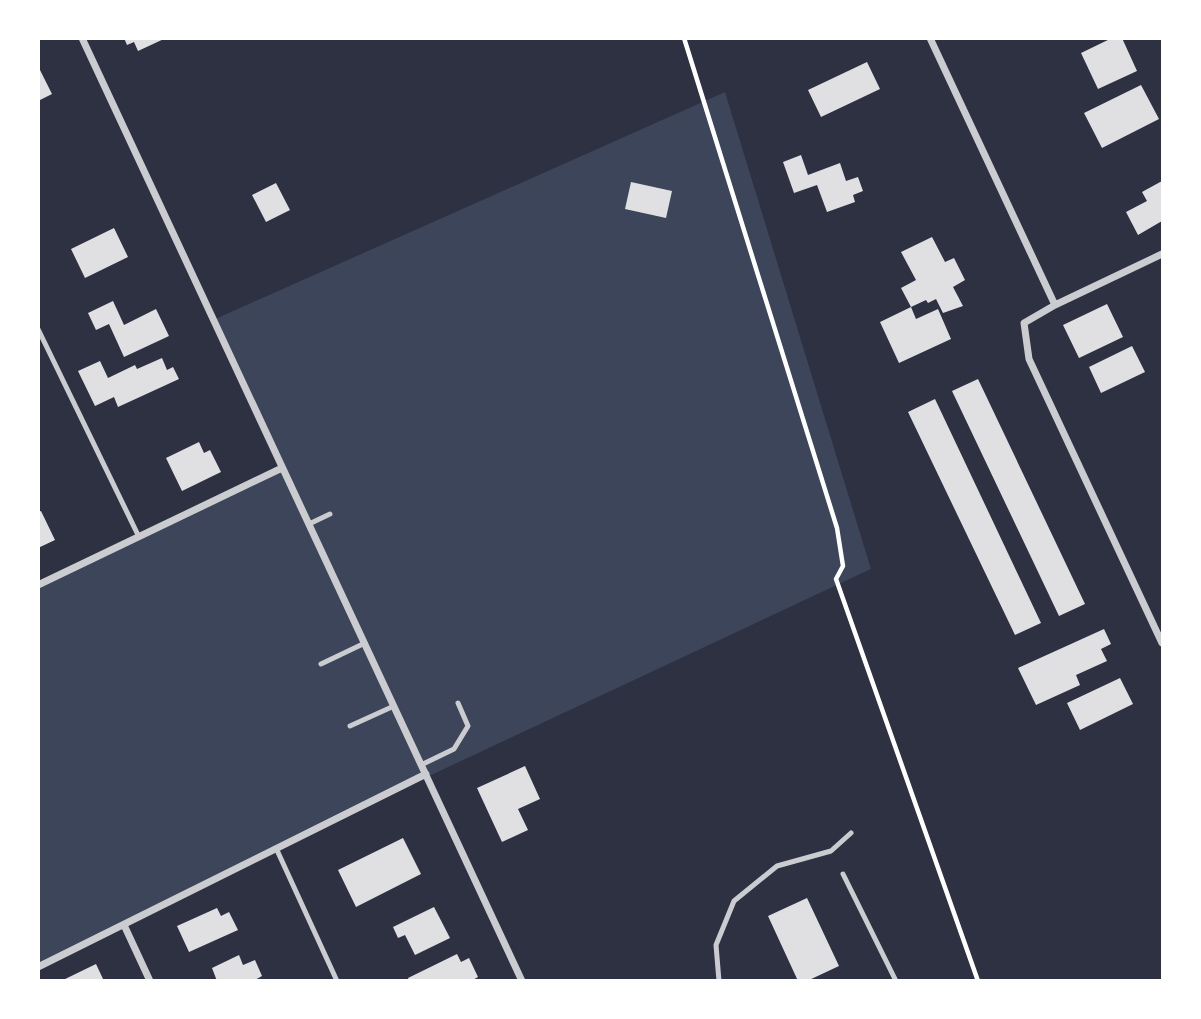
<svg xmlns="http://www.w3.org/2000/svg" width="1201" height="1019" font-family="'Nunito Sans',sans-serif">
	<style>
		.green { fill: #3c4559 }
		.building { fill: #e0e0e3 }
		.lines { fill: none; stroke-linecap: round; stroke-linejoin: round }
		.path { stroke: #fff; stroke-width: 4.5 }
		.service { stroke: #caccd0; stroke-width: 5 }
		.minor { stroke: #caccd0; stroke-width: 7 }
	</style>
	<rect width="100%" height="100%" fill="#2d3142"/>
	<!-- green -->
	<path class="green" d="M725,92L871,569L427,777L426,775L39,966V584L282,467L213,320Z"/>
	<!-- building -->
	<path class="building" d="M124,38H166L138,51L134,42L127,45Z
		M1112,38H1122L1137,71L1098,89L1081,53Z
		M867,62L880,89L821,117L808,90Z
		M38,66L52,94L38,101Z
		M1141,85L1159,119L1102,148L1084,113Z
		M801,155L808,175L840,163L846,181L858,177L863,191L853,195L855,202L827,212L817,185L794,193L783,162Z
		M1162,181V221L1138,235L1126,212L1147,201L1142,192Z
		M631,182L672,191L666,218L625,209Z
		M276,183L290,210L266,222L252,195Z
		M114,228L128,257L85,278L71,249Z
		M932,237L945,262L954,258L965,280L953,287L963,306L943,313L936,299L928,303L926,300L911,307L901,288L916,280L901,252Z
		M113,301L124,325L156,309L169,336L124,357L109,324L96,330L88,313Z
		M1107,304L1123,337L1079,358L1063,325Z
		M911,307L916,319L938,309L951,339L899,363L880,322Z
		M1132,346L1145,372L1101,393L1089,367Z
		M162,358L167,370L173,367L179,379L118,407L114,397L95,406L78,371L100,361L108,378L135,365L137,369Z
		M978,379L1085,604L1059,616L952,391Z
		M935,399L1041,623L1015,635L908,412Z
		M199,442L204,453L210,450L221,472L182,491L166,458Z
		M41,511L55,540L38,548V512Z
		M1104,629L1111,644L1101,649L1107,661L1076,675L1080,685L1036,705L1018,668Z
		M1120,678L1133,704L1080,730L1067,703Z
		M525,766L540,799L518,809L528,830L502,842L477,788Z
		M403,838L421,874L356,907L338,870Z
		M807,898L839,966L807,981H798L768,916Z
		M434,907L450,938L415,955L405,935L398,938L393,927Z
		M217,908L221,916L229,912L238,930L189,952L177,926Z
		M457,954L461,962L469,958L478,977L471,981H409L408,978Z
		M239,955L243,965L255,960L262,976L253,981H217L212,968Z
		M96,964L104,981H61Z"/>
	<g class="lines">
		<!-- path -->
		<path class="path" d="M684,38L837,528L843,566L836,579L978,981"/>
		<!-- service -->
		<path class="service" d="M38,329L139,537
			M309,524L330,514
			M321,664L365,643
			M350,726L394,706
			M421,765L454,749L468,726L458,703
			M276,848L337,981
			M843,874L896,981
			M719,981L716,945L734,901L777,866L831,851L851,833"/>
		<!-- minor -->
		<path class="minor" d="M82,38L522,981
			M930,38L1055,305
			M1162,254L1055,305L1024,323L1029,359L1162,643
			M38,585L282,468
			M124,925L150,981
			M38,967L426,774"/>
	</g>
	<!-- border -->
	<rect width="1201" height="1019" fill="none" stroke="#ffffff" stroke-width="80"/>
</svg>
